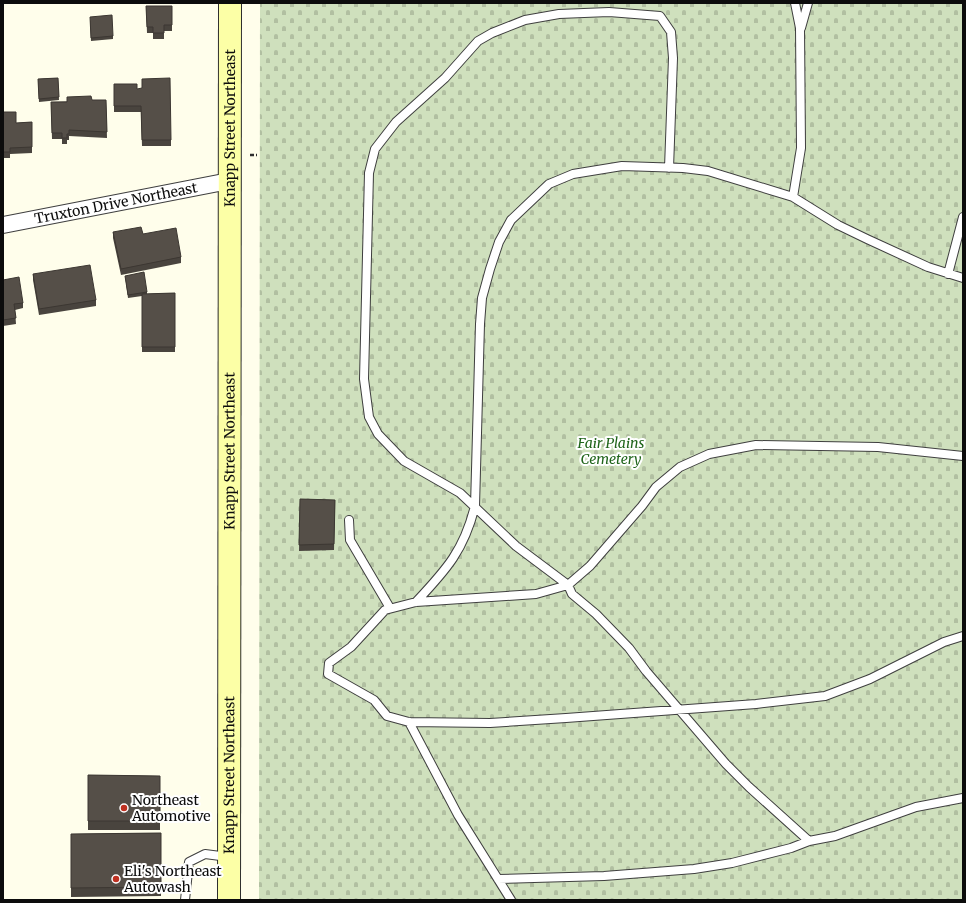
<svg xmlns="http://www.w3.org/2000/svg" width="966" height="903" font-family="Merriweather,serif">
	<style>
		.cemetery { fill: url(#cemetery-stones) }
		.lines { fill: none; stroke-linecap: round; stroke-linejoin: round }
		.lane-casing { stroke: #3f3f3f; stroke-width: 10 }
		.street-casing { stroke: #3f3f3f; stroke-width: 18 }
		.secondary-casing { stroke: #2e2e2e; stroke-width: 24 }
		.path { stroke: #2e2e2e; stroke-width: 2.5; stroke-dasharray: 4 2; stroke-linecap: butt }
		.lane { stroke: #fff; stroke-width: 8 }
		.street { stroke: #fff; stroke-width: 16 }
		.secondary { stroke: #fcffa6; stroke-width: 22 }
		.wall { fill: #49443e }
		.building { fill: #554f48; stroke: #3c3732 }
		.poi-dot { fill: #bf3121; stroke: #fff; stroke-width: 1.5 }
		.labels { text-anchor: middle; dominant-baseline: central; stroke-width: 4; stroke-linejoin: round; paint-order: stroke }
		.street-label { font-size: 14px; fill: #0c0c0c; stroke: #fff }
		.park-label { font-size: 14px; font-style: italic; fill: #20651b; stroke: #fff }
		.poi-label { font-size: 14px; fill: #0c0c0c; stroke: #fff; text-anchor: start }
	</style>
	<defs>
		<pattern id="cemetery-stones" width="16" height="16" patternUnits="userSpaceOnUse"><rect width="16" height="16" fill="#cfe0bd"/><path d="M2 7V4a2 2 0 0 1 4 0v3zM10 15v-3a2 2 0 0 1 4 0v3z" fill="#b1bfa1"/></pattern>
	</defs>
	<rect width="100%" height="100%" fill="#fffeeb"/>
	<!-- cemetery -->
	<path class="cemetery" d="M260,3H963V900H259Z"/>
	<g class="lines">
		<defs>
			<path id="lane" d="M801,28L808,3
				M669,168L673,58L671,32L660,16L609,12L559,14L525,20L492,33L478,41L445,78L396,122L375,149L369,173L364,379L369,417L378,434L404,461L460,493L516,546L568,585L572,594L596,614L629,648L646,671L726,764L749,787L809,841
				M793,197L801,148L800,28L795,3
				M948,274L963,217
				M963,456L878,447L756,445L709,454L680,467L656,487L642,506L590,566L568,585L536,594L416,602L385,610L351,647L329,663L328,674L374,700L387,716L409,722L490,723L566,718L756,704L825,696L870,679L944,642L963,636
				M349,520L350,540L390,608
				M416,602C447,569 464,550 475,506L480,324L482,298L490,269L499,242L511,220L549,184L573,174L622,166L683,168L708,171L793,197L838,225L867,239L928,267L963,278
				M409,722L458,815L511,900
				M498,879L604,876L694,869L732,863L791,848L809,841L835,836L916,807L963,798
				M185,900L189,862L205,854L228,857"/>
			<g id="street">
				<path id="s1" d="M3,225L229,181"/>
			</g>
			<g id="secondary">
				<path id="s2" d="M229,900L230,3"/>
			</g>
		</defs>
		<!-- lane casing -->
		<use href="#lane" class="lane-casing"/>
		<!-- street casing -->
		<use href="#street" class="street-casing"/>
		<!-- secondary casing -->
		<use href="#secondary" class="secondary-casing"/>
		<!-- path -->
		<path class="path" d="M250,155H257"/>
		<!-- lane -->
		<use href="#lane" class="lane"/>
		<!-- street -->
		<use href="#street" class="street"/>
		<!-- secondary -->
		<use href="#secondary" class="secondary"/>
	</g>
	<!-- wall -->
	<path class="wall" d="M146,6L172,25V31H164V39H153V33H147Z
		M90,20L113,36V39L91,41Z
		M58,78L59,100L39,102L38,79Z
		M114,84L137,89L171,140V146H142L141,112H114Z
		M106,100L107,138L69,136V140H67V144H62V139H52L51,102Z
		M3,112L16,123L32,122V153L10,154V158H3Z
		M113,232L143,234L181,257V263L121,275L113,238Z
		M33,274L96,300V306L39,315L33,280Z
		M125,276L147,292V294L175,293V352H142V296L128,298Z
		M3,280L23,303V308L15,310L16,324L3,326Z
		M300,499L335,500L334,550L299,551Z
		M88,775L160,776V830H88Z
		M161,833V896L71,897V834Z"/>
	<!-- building -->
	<path class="building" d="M146,6H172V25H164V33H153V27H147Z
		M112,15L113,36L91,38L90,17Z
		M58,78L59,97L39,99L38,79Z
		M170,78L171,140H142L141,106H114V84H137V89L142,88V79Z
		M91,96L92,100H106L107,132L69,130V134H67V138H62V133H52L51,102H67V97Z
		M3,112H16V123L32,122V147L10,148V152H3Z
		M141,227L143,234L176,228L181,257L121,269L113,232Z
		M90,265L96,300L39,309L33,274Z
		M144,272L147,292L128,295L125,276Z
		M19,277L23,303L14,304L16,318L3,320V280Z
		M175,293V347H142V294Z
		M300,499L335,500L334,544L299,545Z
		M88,775L160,776V821H88Z
		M161,833V887L71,888V834Z"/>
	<!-- markers -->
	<g class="poi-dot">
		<circle cx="124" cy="808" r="4"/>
		<circle cx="116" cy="879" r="4"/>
	</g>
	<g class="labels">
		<!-- street labels -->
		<g class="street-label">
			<text stroke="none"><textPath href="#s2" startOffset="772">Knapp Street Northeast</textPath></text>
			<text stroke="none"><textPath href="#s1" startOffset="115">Truxton Drive Northeast</textPath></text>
			<text stroke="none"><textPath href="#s2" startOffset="449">Knapp Street Northeast</textPath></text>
			<text stroke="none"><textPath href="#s2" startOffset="125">Knapp Street Northeast</textPath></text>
		</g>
		<!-- park labels -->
		<g class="park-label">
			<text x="611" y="443">Fair Plains<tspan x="611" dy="16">Cemetery</tspan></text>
		</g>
		<!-- poi labels -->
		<g class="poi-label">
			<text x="132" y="800">Northeast<tspan x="132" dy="16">Automotive</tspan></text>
			<text x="124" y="871">Eli's Northeast<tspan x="124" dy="16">Autowash</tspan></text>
		</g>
	</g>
	<!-- border -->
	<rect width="966" height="903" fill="none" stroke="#0c0c0c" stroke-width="8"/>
</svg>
